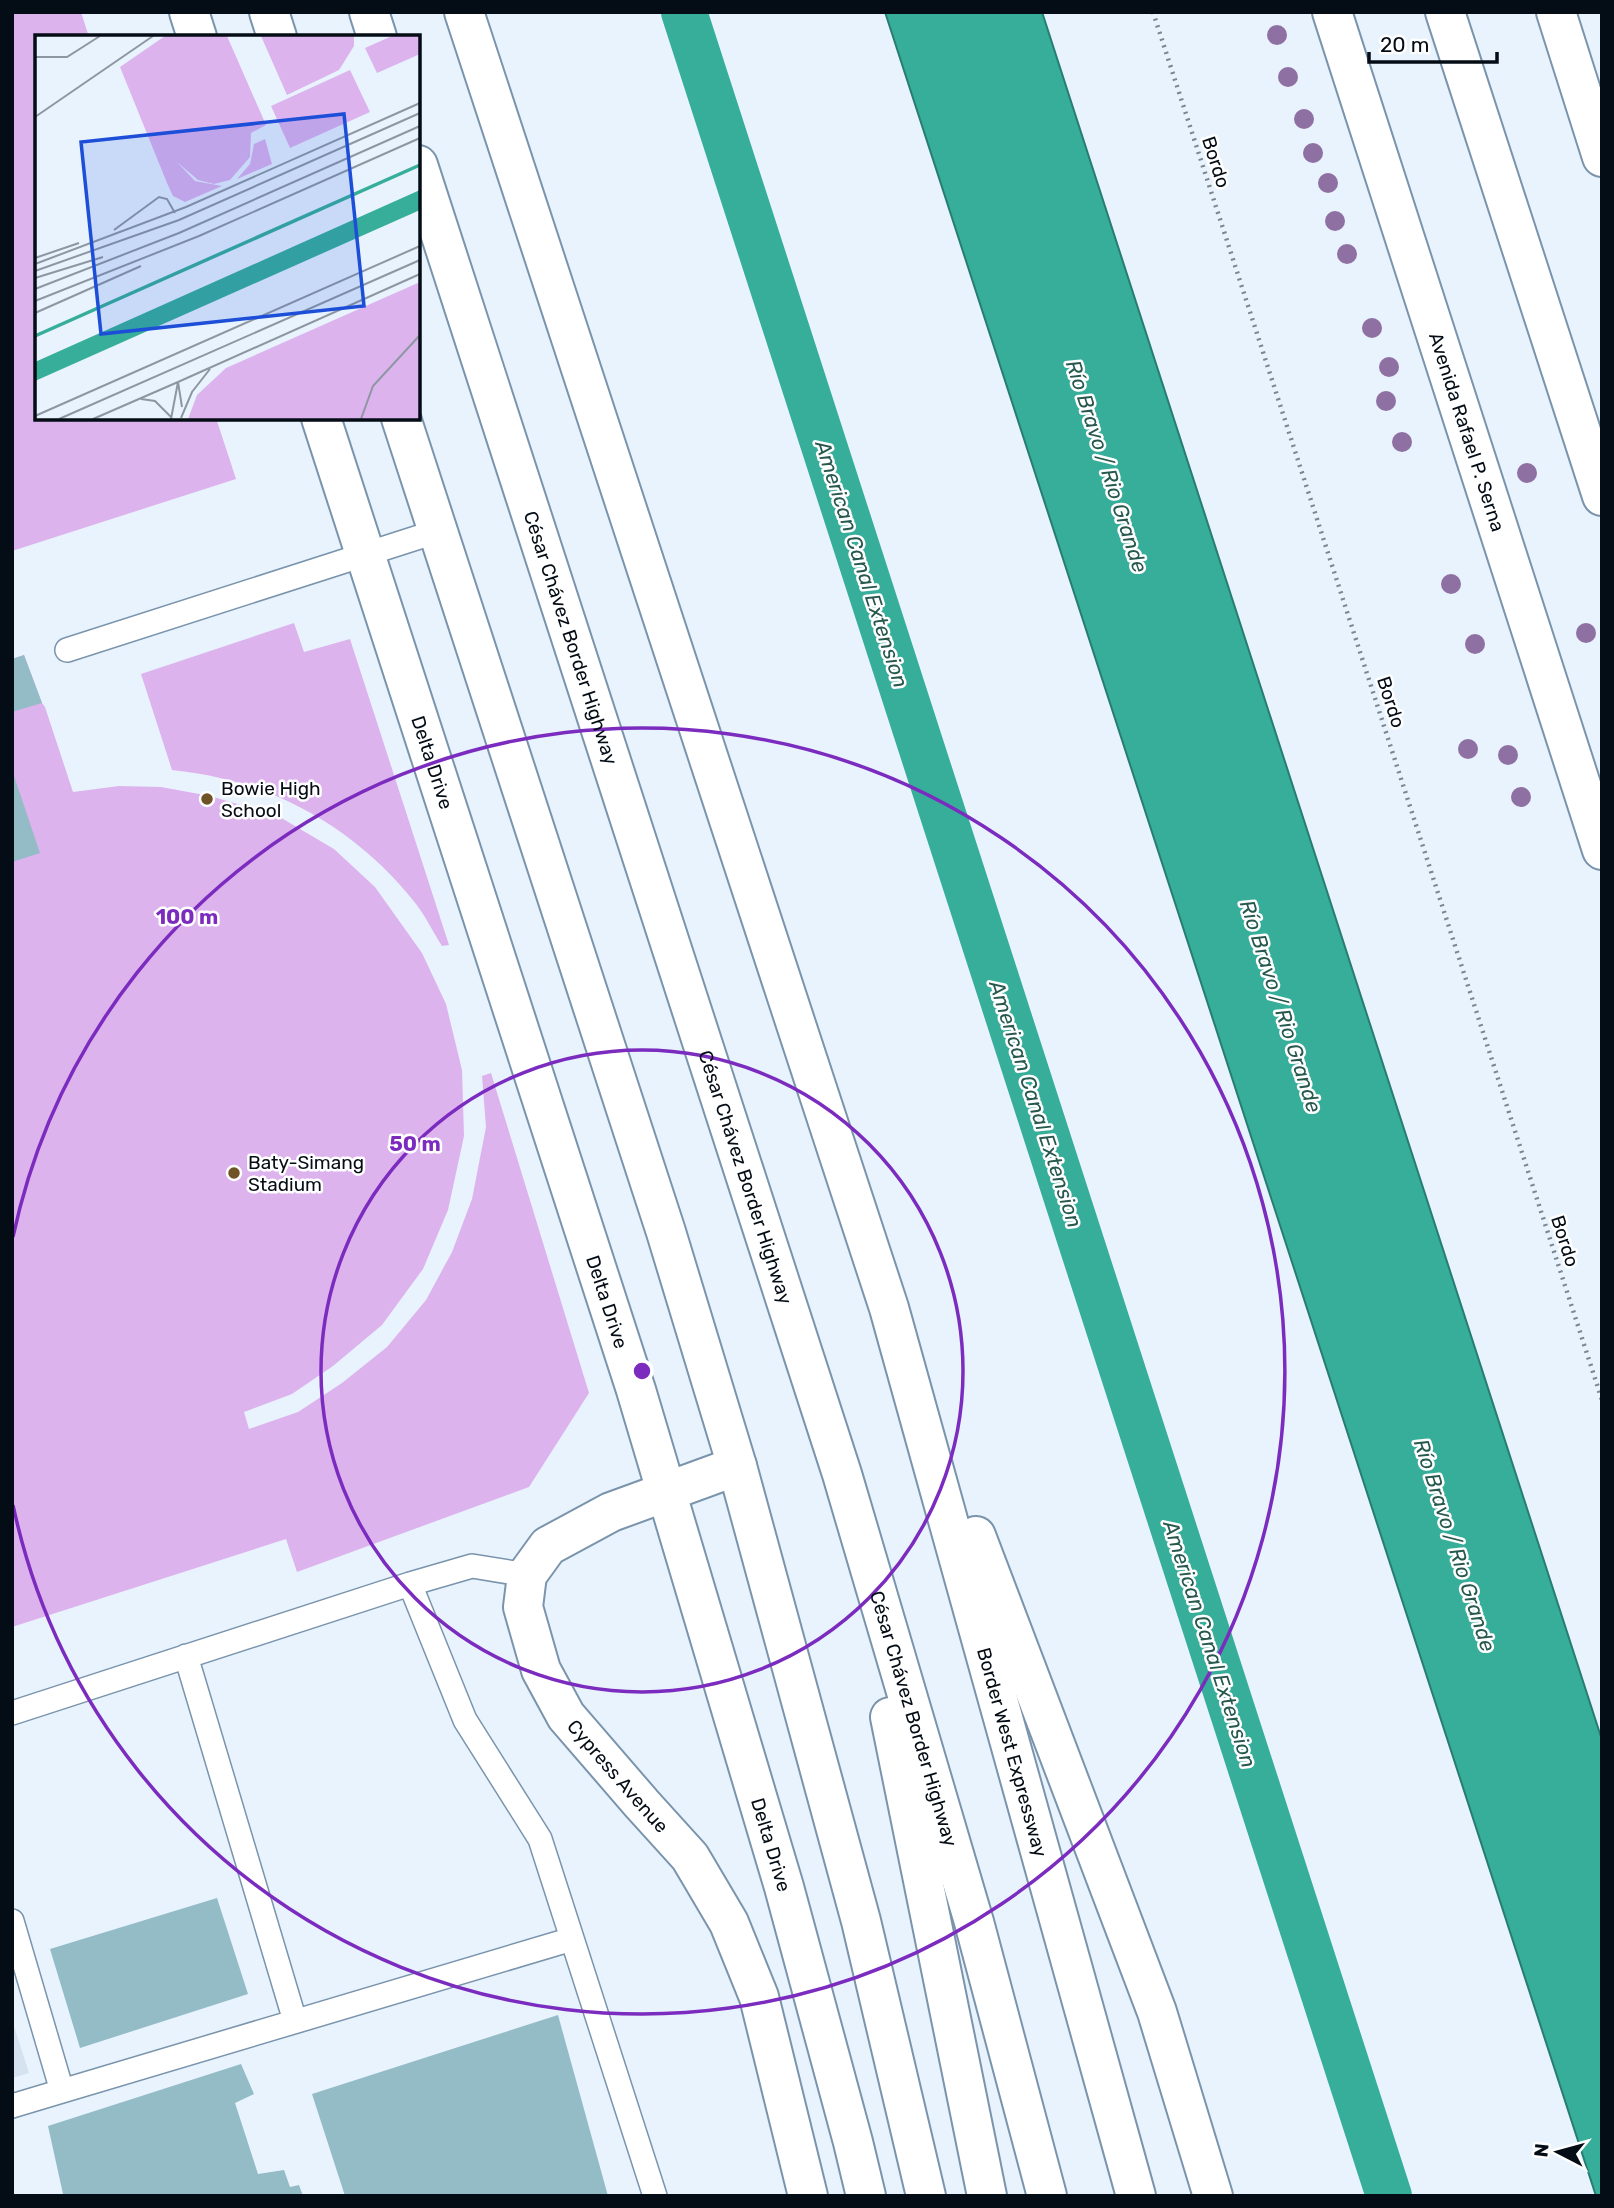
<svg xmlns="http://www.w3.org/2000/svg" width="1614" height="2208" font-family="Rubik,sans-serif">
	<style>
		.built { fill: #d5e2ef }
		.green { fill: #ddb3ed }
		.water { fill: #37ae9a; stroke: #287d72; stroke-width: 2 }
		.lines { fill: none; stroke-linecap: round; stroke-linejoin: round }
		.canal { stroke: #37ae9a; stroke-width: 46 }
		.building { fill: #93bcc6 }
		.lane-casing { stroke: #7a94ac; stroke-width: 26 }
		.street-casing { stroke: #7a94ac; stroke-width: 42 }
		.secondary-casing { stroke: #7a94ac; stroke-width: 42 }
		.highway-casing { stroke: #7a94ac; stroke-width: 42 }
		.path { stroke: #7c8690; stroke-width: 4.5; stroke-dasharray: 2 5; stroke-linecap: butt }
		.lane { stroke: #fff; stroke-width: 23 }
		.street { stroke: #fff; stroke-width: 38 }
		.secondary { stroke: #fff; stroke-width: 38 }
		.highway { stroke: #fff; stroke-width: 38 }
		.tree { fill: #8f70a3 }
		.ring { fill: none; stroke: #7b2cbf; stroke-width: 3.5 }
		.poi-dot { fill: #6f5326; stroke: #fff; stroke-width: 2.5 }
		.labels { text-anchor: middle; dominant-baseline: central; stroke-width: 5; stroke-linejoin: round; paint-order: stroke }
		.street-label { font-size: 19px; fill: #040c15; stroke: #fff }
		.poi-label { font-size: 19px; fill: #040c15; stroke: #fff; text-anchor: start }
		.water-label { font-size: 21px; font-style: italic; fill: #27584e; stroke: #fff }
		.inset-river { fill: none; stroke: #37ae9a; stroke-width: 3.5 }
		.inset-road { fill: none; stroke: #8d97a1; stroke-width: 2 }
		.view { fill: #1d4ed8; fill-opacity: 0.15; stroke: #1d4ed8; stroke-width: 3.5 }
		.inset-edge { fill: none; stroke: #040c15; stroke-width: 3.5 }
		.centre { fill: #7b2cbf; stroke: #fff; stroke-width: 3.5 }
		.ring-label { font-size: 21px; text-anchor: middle; font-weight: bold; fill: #7b2cbf; stroke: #fff; stroke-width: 5; stroke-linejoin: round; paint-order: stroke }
	</style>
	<rect width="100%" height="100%" fill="#e8f3fe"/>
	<!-- built -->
	<path class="built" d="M12,2020L29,2073L12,2078Z"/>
	<!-- green -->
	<path class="green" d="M12,12H81L89,37H37V418H216L236,479L12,551Z
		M294,623L304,652L350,639L449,945L442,946C433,932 426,917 416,904C368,842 297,795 220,778C204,774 188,772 172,770L141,674Z
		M24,655L42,703L45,707L73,792L119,786L161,787L210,796L278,816L334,849L375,887L422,953L446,1004L462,1070L464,1136L448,1210L423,1269L382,1325L333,1366L292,1394L244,1412L249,1429L298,1412L342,1383L387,1347L426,1300L452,1252L472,1199L486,1127L482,1076L491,1073L589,1393L529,1487L297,1572L286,1539L12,1627V659Z"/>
	<!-- water -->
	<path class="water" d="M885,12H1042L1602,1740V2196H1596Z"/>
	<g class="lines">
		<!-- canal -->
		<path class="canal" d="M684,12L1389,2196"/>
	</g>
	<!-- building -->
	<path class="building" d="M24,655L42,703L12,712V659Z
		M12,770L40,853L12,862Z
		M217,1898L248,1994L80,2048L50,1949Z
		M558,2015L608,2196H345L312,2094Z
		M241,2064L254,2094L235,2103L258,2174L284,2170L290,2187L299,2185L303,2196H58L63,2194L48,2126Z"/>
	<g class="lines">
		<defs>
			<path id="lane" d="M67,650L438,531
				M410,1584L472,1566L527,1575
				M186,1656L295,2021
				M12,1713L410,1584L465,1720L540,1839L655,2196
				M12,1921L62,2091L12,2106
				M62,2091L572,1939"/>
			<g id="street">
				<path id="s1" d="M737,1466L611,1512L548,1546L527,1575L523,1607L541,1670L566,1716L642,1804L690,1857L729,1923L759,1997L808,2196"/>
			</g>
			<g id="secondary">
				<path d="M189,12L197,37"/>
				<path d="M269,12L277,37"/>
				<path d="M1556,12L1602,157"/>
				<path id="s2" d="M321,418L636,1390L784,1887L853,2142L866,2196"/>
				<path d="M401,418L666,1232L737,1466L861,1921L926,2196"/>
			</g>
			<g id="highway">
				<path d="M369,12L377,37"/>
				<path id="s3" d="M464,12L889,1308L1136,2196"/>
				<path id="s4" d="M1332,12L1602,850"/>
				<path d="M1445,12L1602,496"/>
				<path id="s5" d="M418,165L842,1474L974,1922L1047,2196"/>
				<path d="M976,1536L1157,2012L1213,2196"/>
				<path d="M890,1717L987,2196"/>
			</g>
		</defs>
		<!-- lane casing -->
		<use href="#lane" class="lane-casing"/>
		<!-- street casing -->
		<use href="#street" class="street-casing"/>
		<!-- secondary casing -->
		<use href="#secondary" class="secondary-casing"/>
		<!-- highway casing -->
		<use href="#highway" class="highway-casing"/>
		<!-- path -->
		<path class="path" d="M1153,12L1602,1400"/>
		<!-- lane -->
		<use href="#lane" class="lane"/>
		<!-- street -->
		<use href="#street" class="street"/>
		<!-- secondary -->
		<use href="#secondary" class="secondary"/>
		<!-- highway -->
		<use href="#highway" class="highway"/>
	</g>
	<!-- trees -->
	<g class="tree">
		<circle cx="1277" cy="35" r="10"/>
		<circle cx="1288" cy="77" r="10"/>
		<circle cx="1304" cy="119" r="10"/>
		<circle cx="1313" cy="153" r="10"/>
		<circle cx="1328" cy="183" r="10"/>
		<circle cx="1335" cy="221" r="10"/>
		<circle cx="1347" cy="254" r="10"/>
		<circle cx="1372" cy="328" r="10"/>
		<circle cx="1389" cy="367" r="10"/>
		<circle cx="1386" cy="401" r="10"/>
		<circle cx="1402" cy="442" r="10"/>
		<circle cx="1527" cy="473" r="10"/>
		<circle cx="1451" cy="584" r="10"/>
		<circle cx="1586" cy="633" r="10"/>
		<circle cx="1475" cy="644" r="10"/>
		<circle cx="1468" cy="749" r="10"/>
		<circle cx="1508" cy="755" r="10"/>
		<circle cx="1521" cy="797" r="10"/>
	</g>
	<!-- distance rings -->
	<g class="ring">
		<circle cx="642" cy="1371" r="321"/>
		<path d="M13 1237A643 643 0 1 1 13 1505"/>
	</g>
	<!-- markers -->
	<g class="poi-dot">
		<circle cx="207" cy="799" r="7"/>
		<circle cx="234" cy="1173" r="7"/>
	</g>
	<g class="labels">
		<!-- street labels -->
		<g class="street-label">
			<text transform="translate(1216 162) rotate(72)">Bordo</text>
			<text stroke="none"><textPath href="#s4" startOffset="441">Avenida Rafael P. Serna</textPath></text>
			<text stroke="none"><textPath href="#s5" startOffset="497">César Chávez Border Highway</textPath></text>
			<text transform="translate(1391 702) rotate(72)">Bordo</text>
			<text stroke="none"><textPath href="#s2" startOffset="362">Delta Drive</textPath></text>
			<text stroke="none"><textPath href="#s5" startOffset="1064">César Chávez Border Highway</textPath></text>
			<text transform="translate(1565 1241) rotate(72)">Bordo</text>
			<text stroke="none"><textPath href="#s2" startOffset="929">Delta Drive</textPath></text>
			<text stroke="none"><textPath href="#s5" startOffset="1631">César Chávez Border Highway</textPath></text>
			<text stroke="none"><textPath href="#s3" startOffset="1825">Border West Expressway</textPath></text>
			<text stroke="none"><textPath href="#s1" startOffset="471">Cypress Avenue</textPath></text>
			<text stroke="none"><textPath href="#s2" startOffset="1496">Delta Drive</textPath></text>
		</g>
		<!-- poi labels -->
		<g class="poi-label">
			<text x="221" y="788">Bowie High<tspan x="221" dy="22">School</tspan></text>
			<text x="248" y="1162">Baty-Simang<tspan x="248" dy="22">Stadium</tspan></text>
		</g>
		<!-- water labels -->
		<g class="water-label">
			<text transform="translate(1107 466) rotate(72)">Río Bravo / Rio Grande</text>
			<text transform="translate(862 564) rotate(72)">American Canal Extension</text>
			<text transform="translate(1281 1006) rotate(72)">Río Bravo / Rio Grande</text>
			<text transform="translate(1036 1104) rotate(72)">American Canal Extension</text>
			<text transform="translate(1455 1545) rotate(72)">Río Bravo / Rio Grande</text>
			<text transform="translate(1210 1644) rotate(72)">American Canal Extension</text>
		</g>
	</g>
	<!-- overview -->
	<g transform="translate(35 35)">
		<rect width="385" height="385" fill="#e8f3fe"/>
		<path d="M130,1H192L231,90L216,98L215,122L195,145L179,149L163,145L142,127L160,146L187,151L150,167L138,161L132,148L85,32ZM226,1H319V11L304,35L252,60ZM357,1H385V19L342,38L330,13ZM315,35L335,77L255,113L236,71ZM230,104L237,129L202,144L215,129L219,109ZM385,247V384H153L162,360L191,333Z" fill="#ddb3ed"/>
		<path d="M385,155V175L0,346V327Z" fill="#37ae9a"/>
		<path class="inset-river" d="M0,301L385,130"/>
		<path class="inset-road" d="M0,22H32L65,1M0,82L118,1M79,195L124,162L132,164L140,178M0,223L44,208M0,229L151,172L385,68M0,236L144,185L385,78M0,243L68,222M0,254L144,198L385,91M0,266L164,201L385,103M0,278L106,231M143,347L385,239M143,347L147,372M106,364L120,366L136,382M0,381L385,211M146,383L157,357L175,334M24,384L385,225M58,384L143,347M136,384L143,347M326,384L338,351L385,300"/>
		<path class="view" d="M309,79L329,271L66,299L46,107Z"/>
		<rect width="385" height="385" class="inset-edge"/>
	</g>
	<circle cx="642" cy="1371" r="10" class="centre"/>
	<g class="ring-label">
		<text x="187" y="924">100 m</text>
		<text x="415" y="1151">50 m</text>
	</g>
	<!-- border -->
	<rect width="1614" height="2208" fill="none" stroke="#040c15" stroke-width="28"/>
	<!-- north arrow -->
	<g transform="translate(1558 2152) rotate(276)" stroke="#ffffff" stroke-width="5" paint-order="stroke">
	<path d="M0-5L12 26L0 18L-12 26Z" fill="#040c15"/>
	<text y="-10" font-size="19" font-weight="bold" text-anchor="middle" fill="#040c15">N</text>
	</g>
	<!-- scale -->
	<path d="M1369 52v10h128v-10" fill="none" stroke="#040c15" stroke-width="3.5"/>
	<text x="1380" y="52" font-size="21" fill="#040c15" stroke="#ffffff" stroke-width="5" paint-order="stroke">20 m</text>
</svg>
